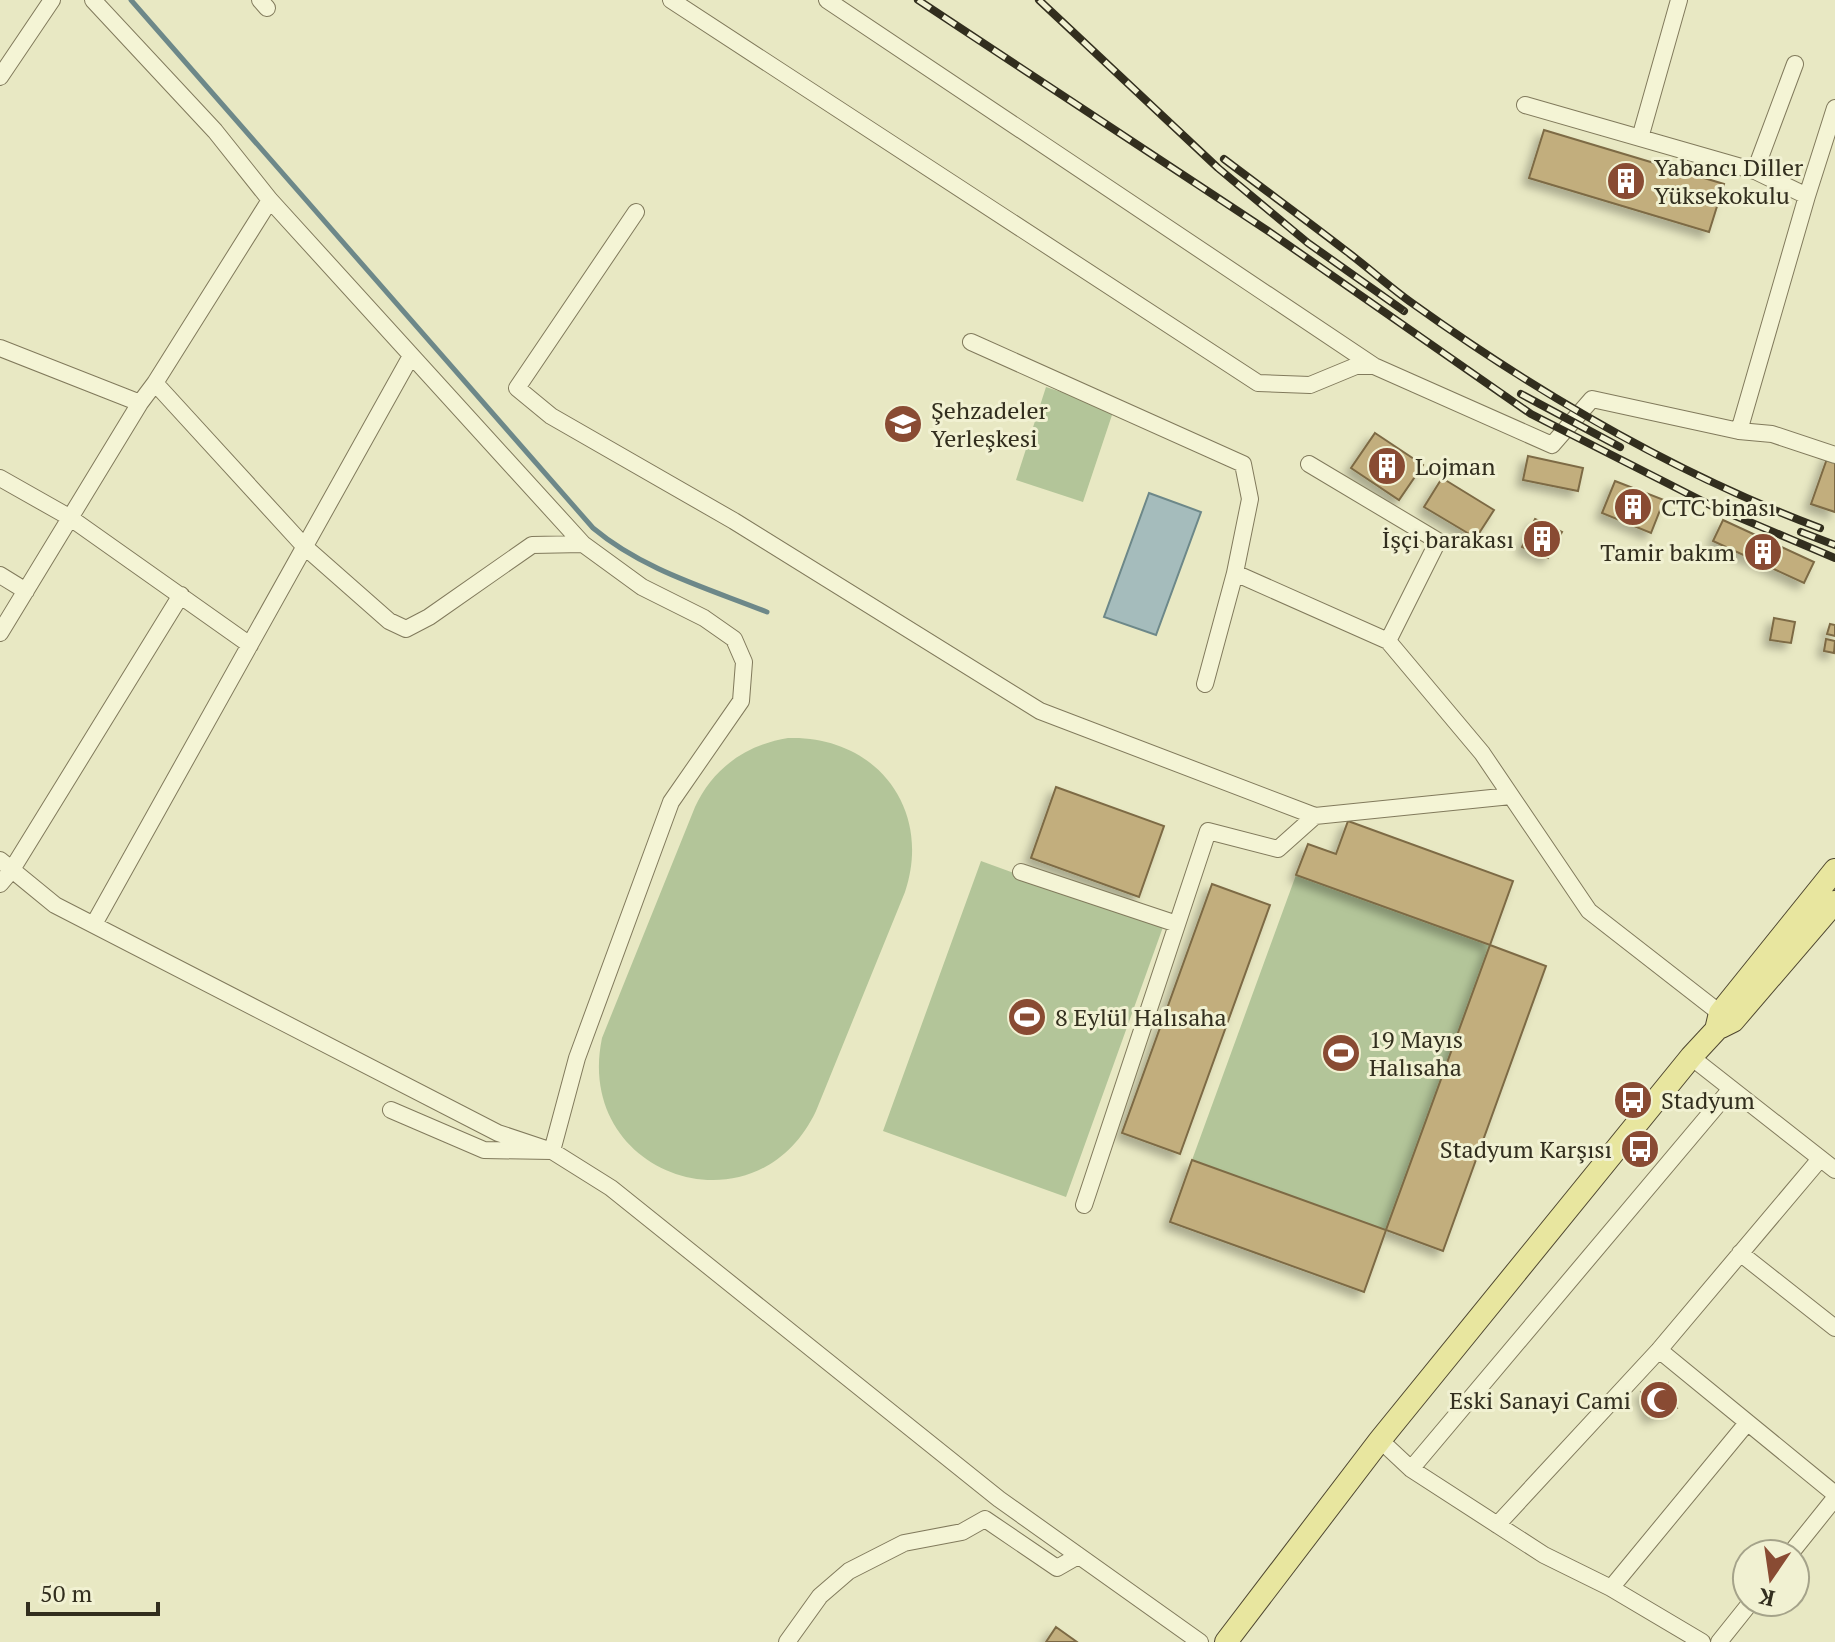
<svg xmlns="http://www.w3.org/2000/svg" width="1835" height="1642" font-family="'PT Serif',serif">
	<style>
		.green { fill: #b3c599 }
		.water { fill: #a5bcbc; stroke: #6d8889; stroke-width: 2 }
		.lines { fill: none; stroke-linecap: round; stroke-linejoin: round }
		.stream { stroke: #6d8889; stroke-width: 5 }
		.building { fill: #c2ae7d; stroke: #7d6b45; stroke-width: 2; filter: url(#shadow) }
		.minor-casing { stroke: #817a5c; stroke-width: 18 }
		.major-casing { stroke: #4f4730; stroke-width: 24 }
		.minor { stroke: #f4f4d5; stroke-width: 16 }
		.major { stroke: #e8e69f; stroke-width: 22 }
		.rail-casing { stroke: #322e1e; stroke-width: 8 }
		.rail { stroke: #f1f1d2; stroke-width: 5; stroke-dasharray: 15; stroke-linecap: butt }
		.labels { text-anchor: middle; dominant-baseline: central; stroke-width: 6; stroke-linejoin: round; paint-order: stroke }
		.poi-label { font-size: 24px; fill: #322e1e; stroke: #f1f1d2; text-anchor: start }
	</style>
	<defs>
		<filter id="shadow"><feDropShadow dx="-6" dy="6" stdDeviation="4" flood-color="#0004"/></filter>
	</defs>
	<rect width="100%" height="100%" fill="#e8e8c3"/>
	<!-- green -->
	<path class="green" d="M1046,387L1114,409L1083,502L1016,480Z
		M788,738C875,735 933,808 905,892L816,1111C756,1238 573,1176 602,1038L695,807C713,768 746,745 788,738Z
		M981,861L1163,927L1066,1197L883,1131Z
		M1296,875L1490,945L1386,1230L1192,1160Z"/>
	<!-- water -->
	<path class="water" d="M1149,493L1201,512L1156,635L1104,617Z"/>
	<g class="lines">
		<!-- stream -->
		<path class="stream" d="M131,0L593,528C643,570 707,588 767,612"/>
	</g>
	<!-- building -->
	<path class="building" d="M1544,130L1724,184L1709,232L1529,178Z
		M1375,433L1423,465L1399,500L1351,468Z
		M1829,453L1835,455V512L1811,504Z
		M1528,456L1583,468L1578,491L1523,480Z
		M1442,478L1494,510L1476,538L1424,507Z
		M1615,481L1664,500L1651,533L1602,513Z
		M1535,519L1562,532L1548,558L1522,547Z
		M1723,520L1814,562L1804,583L1713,541Z
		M1774,618L1795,622L1791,643L1770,640Z
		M1830,624L1835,625V636L1827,634Z
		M1826,639L1835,641L1834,653L1824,651Z
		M1056,787L1164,826L1139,897L1031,858Z
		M1348,821L1513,881L1490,945L1296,875L1308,844L1336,854Z
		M1212,884L1270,905L1180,1154L1122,1133Z
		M1490,945L1546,966L1443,1251L1386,1230Z
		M1192,1160L1386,1230L1364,1292L1170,1222Z
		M1668,1383L1677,1408L1650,1417L1641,1392Z
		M1056,1627L1077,1642H1046Z"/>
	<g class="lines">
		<defs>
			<path id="minor" d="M93,0L215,131L270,200L583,544L642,587L704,618L734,639L744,662L741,701L671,802L577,1058L552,1151L484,1150L391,1110
				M260,0L267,8
				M671,0L1258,383L1310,385L1356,366H1374
				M827,0L1374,366L1552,445L1592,399L1739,431L1772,434L1835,455
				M0,77L52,0
				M1525,105L1755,171L1807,196
				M1640,138L1679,0
				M1755,171L1795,64
				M636,212L517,388L551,416L734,521L1040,711L1315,816L1511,796
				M971,342L1243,464L1250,499L1235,573L1205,684
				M0,348L140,403
				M155,383L305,547L389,621L406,629L429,617L532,545L583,544
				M1739,431L1807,196L1835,108
				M1309,464L1438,541L1388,641
				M0,478L69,517L250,645
				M1235,573L1388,641L1482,753L1589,911L1720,1013
				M0,575L26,591
				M0,633L140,403L155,383L270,200
				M0,860L55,905L498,1133L552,1151L611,1188L999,1499L1200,1642
				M1021,872L1177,924
				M0,884L11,871L181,595
				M94,924L411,356
				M1691,1057L1835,1170
				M1084,1205L1208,831L1278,849L1315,816
				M1740,1253L1835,1328
				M1659,1350L1835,1494
				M1380,1440L1411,1469L1544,1555L1611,1588L1702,1642
				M1411,1469L1730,1090
				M1497,1525L1659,1350L1820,1159
				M1790,1554L1835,1498
				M1611,1588L1747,1423
				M787,1642L820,1596L849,1571L904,1543L962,1532L985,1519L1057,1568L1078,1556
				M1719,1642L1751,1602"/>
			<path id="major" d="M1721,1027L1733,1021L1835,902
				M1226,1642L1380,1440L1691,1057L1716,1030L1720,1013L1835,870"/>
		</defs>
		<!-- minor casing -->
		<use href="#minor" class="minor-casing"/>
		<!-- major casing -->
		<use href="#major" class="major-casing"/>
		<!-- minor -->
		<use href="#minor" class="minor"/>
		<!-- major -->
		<use href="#major" class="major"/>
		<defs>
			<path id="rail" d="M918,0L1271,233L1531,414L1712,506L1835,558
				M1039,0L1218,168L1308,243L1404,311
				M1224,159C1266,191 1309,222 1350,254C1371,270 1391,288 1412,303C1539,394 1674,473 1820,528
				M1521,394L1620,447
				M1801,532L1835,545"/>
		</defs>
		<!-- rail casing -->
		<use href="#rail" class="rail-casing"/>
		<!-- rail -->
		<use href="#rail" class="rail"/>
	</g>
	<!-- icons -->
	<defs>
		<symbol id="building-disc" viewBox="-11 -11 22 22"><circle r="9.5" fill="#894b33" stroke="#f1f1d2"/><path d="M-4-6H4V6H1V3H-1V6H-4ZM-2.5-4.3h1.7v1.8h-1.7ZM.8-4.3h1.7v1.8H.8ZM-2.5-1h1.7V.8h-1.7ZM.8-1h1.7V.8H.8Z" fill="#fff"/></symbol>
		<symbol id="university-disc" viewBox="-11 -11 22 22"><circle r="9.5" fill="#894b33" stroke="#f1f1d2"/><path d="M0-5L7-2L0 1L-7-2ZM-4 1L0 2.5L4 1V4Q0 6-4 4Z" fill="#fff"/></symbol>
		<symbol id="stadium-disc" viewBox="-11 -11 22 22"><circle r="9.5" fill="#894b33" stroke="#f1f1d2"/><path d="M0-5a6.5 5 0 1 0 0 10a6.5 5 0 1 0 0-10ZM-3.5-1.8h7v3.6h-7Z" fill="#fff"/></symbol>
		<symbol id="bus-disc" viewBox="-11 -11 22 22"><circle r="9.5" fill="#894b33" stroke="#f1f1d2"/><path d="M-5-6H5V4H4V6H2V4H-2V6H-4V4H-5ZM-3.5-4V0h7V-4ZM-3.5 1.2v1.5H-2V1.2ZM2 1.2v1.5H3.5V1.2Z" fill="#fff"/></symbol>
		<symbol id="mosque-disc" viewBox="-11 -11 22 22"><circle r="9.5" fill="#894b33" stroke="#f1f1d2"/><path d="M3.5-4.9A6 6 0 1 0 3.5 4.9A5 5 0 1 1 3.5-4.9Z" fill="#fff"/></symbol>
	</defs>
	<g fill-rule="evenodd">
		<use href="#building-disc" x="1604" y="159" width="44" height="44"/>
		<use href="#university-disc" x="881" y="402" width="44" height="44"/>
		<use href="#building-disc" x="1365" y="444" width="44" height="44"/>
		<use href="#building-disc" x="1611" y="485" width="44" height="44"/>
		<use href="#building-disc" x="1520" y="517" width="44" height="44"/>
		<use href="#building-disc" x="1741" y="530" width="44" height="44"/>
		<use href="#stadium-disc" x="1005" y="995" width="44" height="44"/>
		<use href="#stadium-disc" x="1319" y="1031" width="44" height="44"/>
		<use href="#bus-disc" x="1611" y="1078" width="44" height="44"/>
		<use href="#bus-disc" x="1618" y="1127" width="44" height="44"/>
		<use href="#mosque-disc" x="1637" y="1378" width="44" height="44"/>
	</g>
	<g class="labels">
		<!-- poi labels -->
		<g class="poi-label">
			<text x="1654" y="167">Yabancı Diller<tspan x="1654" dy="28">Yüksekokulu</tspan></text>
			<text x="931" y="410">Şehzadeler<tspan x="931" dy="28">Yerleşkesi</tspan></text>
			<text x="1415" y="466">Lojman</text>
			<text x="1661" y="507">CTC binası</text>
			<text x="1514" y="539" text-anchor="end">İşçi barakası</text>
			<text x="1735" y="552" text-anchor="end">Tamir bakım</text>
			<text x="1055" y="1017">8 Eylül Halısaha</text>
			<text x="1369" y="1039">19 Mayıs<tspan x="1369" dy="28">Halısaha</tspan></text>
			<text x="1661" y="1100">Stadyum</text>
			<text x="1612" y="1149" text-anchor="end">Stadyum Karşısı</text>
			<text x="1631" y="1400" text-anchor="end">Eski Sanayi Cami</text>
		</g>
	</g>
	<!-- north arrow -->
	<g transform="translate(1771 1578) rotate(193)"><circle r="38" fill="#f1f1d2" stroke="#a5a38a" stroke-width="2"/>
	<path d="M0-6L14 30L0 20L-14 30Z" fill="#894b33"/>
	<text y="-12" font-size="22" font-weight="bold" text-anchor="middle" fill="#322e1e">K</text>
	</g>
	<!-- scale -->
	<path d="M28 1602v12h130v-12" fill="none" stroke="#322e1e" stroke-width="4"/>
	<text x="40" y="1602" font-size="24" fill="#322e1e" stroke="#f1f1d2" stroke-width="6" paint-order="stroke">50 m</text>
</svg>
